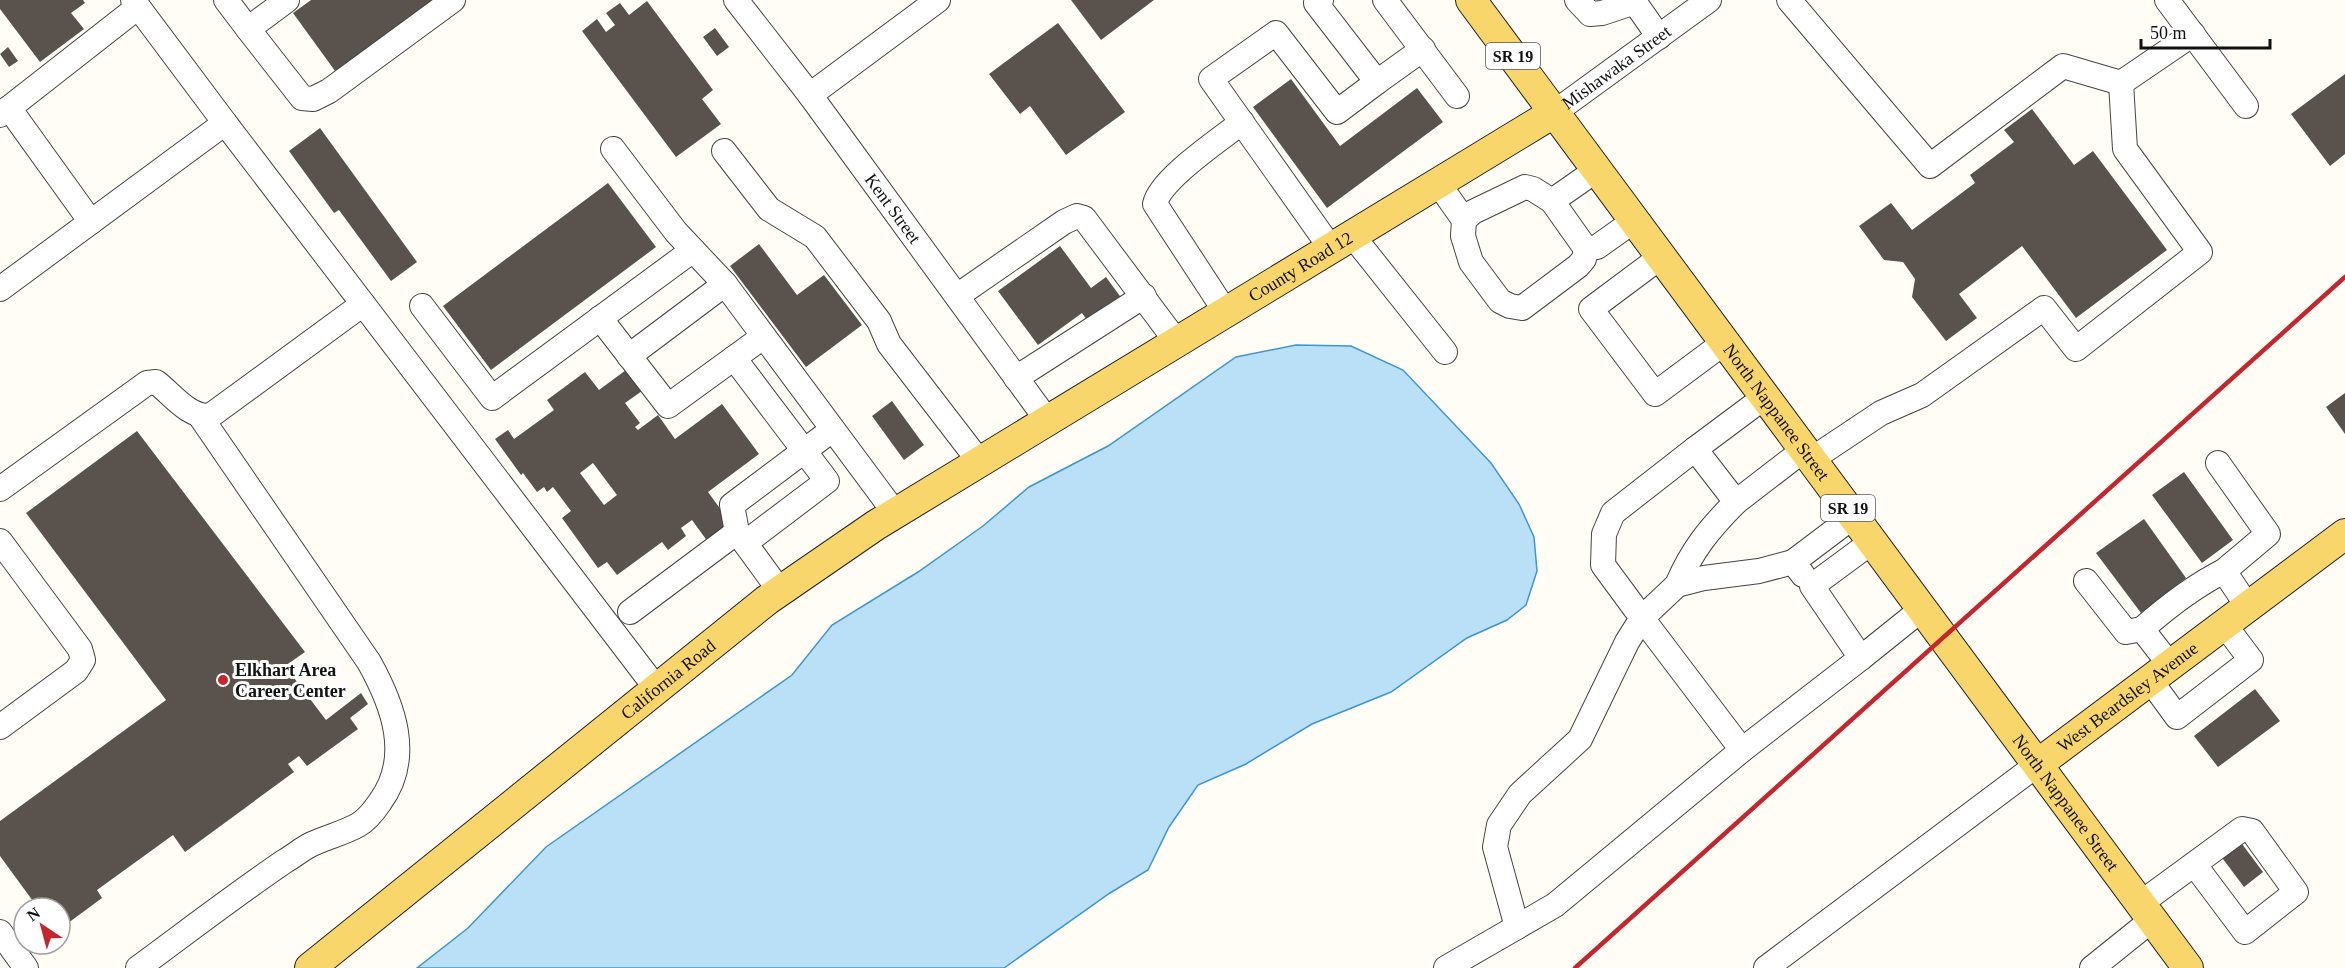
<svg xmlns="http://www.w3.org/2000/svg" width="2345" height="968" font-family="Georgia,serif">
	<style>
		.water { fill: #b9e0f7; stroke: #3f96cf; stroke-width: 1.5 }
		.building { fill: #5a524d; fill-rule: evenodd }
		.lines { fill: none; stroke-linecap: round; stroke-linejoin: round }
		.minor-casing { stroke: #444; stroke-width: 26 }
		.major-casing { stroke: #222; stroke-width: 32 }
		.minor { stroke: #fff; stroke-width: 24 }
		.major { stroke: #f9d66b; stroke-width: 30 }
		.rail { stroke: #c4262e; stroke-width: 4.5 }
		.poi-dot { fill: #c4262e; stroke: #fff; stroke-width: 2 }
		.labels { text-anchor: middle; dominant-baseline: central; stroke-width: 6; stroke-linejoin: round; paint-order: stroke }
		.shield { fill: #fff; stroke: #585858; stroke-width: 1.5 }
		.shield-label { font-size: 16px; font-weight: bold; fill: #111 }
		.street-label { font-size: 18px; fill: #111; stroke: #fff }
		.poi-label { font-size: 18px; font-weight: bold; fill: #111; stroke: #fff; text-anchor: start }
	</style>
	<rect width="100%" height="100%" fill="#fffdf5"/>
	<!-- water -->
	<path class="water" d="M1296,345L1351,346L1403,370L1491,463L1519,504L1534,537L1537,571L1526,605L1507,620L1467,638L1391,692L1312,724L1246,764L1198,785L1169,827L1148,870L1110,893L1004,968H417L468,928L546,847L792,675L832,625L918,572L983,526L1029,487L1108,446L1236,357Z"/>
	<!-- building -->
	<path class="building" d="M0,0H83L85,3L71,13L84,29L40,62L0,9Z
		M311,0H439L338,75L293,13Z
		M1071,0H1154L1101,40Z
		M647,1L713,90L702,99L721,124L676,157L582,31L597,19L606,32L615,25L606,13L620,3L629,15Z
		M1058,23L1125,112L1066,155L1030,106L1020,114L989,74Z
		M715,28L729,47L717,56L703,37Z
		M8,47L18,61L9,67L0,54Z
		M2345,74V154L2330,166L2291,114Z
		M1291,79L1340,146L1417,88L1443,122L1327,208L1253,107Z
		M2032,109L2074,165L2093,151L2167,250L2076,318L2022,246L1959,294L1977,318L1946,341L1912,297L1915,279L1903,262L1884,260L1859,226L1891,203L1912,230L1975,183L1970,175L2014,142L2004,130Z
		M320,128L417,262L391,281L339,210L334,213L289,151Z
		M608,183L656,247L491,370L443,306Z
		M759,244L797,295L824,275L862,325L806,367L730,266Z
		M1060,246L1091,288L1106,277L1125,303L1092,327L1082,313L1038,345L998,291Z
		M626,370L642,391L625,403L640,423L635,427L638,430L658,415L675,439L722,404L759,454L708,492L732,525L708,542L692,520L681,528L686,536L668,550L662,542L617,575L607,562L598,568L562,518L571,511L553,487L547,492L544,487L537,492L523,473L521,475L495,439L508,430L514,439L554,410L547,400L585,372L599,390ZM593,463L617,495L604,505L580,473Z
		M2345,393V434L2326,407Z
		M892,401L924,445L904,460L872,416Z
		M137,431L305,652L285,666L326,720L361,693L368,704L350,718L358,729L307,766L299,756L288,764L294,772L185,852L173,835L97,890L102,898L60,929V908H38L0,856V821L166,700L26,513Z
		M2184,472L2233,540L2202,563L2152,495Z
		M2144,519L2186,578L2141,613L2096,553Z
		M2255,689L2280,721L2218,767L2194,736Z
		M2239,840L2263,872L2244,887L2220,855Z"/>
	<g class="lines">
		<defs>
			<g id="minor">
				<path d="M133,0L225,123"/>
				<path d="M226,0L248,29L287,0"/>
				<path id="s1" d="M736,0L810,95L1047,420"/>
				<path d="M1321,0L1316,3L1377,82L1337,112L1276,33L1211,79L1330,247"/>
				<path d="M1385,0L1457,96"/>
				<path d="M1577,0L1590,14L1602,13L1632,3L1636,4L1659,37"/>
				<path d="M1789,0L1930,166L2063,66L2121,83L2125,149L2200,252L2076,349L2044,308L1922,395L1881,413L1812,459"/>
				<path d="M2167,0L2246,106"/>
				<path d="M248,29L302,98L313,99L329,91L453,0"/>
				<path d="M1377,82L1423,49"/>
				<path d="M2121,83L2193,34"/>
				<path d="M810,95L938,0"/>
				<path d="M9,108L138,7"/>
				<path id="s2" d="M1555,112L1709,0"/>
				<path d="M0,115L9,108L91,222"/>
				<path d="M613,149L676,232L725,284L895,513"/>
				<path d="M724,151L769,209L815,237L879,321L889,344L979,461"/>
				<path d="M1438,183L1464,220L1463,236L1471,262L1500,301L1510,306L1522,308L1578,266L1584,259L1586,249L1597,247L1635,220"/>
				<path d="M1552,201L1586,249"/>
				<path d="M1464,220L1473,212L1525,187L1533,189L1552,201L1598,169"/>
				<path d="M1352,235L1445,352"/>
				<path d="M1662,256L1591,309L1655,394L1725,342"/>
				<path d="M0,289L225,123L656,688"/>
				<path d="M957,296L1064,222L1077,216L1084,218L1176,341"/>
				<path d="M422,306L492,398L693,250"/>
				<path d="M1225,311L1155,204C1160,179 1221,139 1242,122"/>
				<path d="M600,318L668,406L763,337"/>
				<path d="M629,356L725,284"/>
				<path d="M734,358L827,481L745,543"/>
				<path d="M1016,378L1144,296"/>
				<path d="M1766,396L1695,449L1736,502L1805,449"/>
				<path d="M1695,449L1613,513L1604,534L1603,565L1642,618L1627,642L1580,739L1520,794L1499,825L1495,847L1517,927L1555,905L1742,750"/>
				<path d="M2218,463L2268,534L2224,571L2248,607"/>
				<path d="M0,489L147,383L156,382C172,394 188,417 210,416L363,304"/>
				<path d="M737,532L732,505L832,430"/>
				<path d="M0,541L80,649L83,660L76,671L0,727"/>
				<path d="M1873,541L1812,586L1861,658L1922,609"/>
				<path d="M1793,562L1759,571L1704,578L1677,585L1642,618L1742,750L1861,658"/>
				<path d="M1803,575L1793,562L1854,516"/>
				<path d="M2086,581L2126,632L2142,629L2170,665"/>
				<path d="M1677,585C1692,550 1709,529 1736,502"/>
				<path d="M630,612L737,532L780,591"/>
				<path d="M2142,629C2167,607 2194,586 2224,571"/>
				<path d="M2150,680L2177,717L2251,660L2224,624"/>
				<path d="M2141,903L2242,829L2252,831L2296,892L2245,932L2194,864"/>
				<path d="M0,932L26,968"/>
				<path d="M138,968C187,932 235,895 285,861C294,856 303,848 312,844C327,837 344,833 358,825C367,820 374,811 380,802C413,757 393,705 369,662L200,416"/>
				<path d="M1446,968L1517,927"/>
				<path d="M1766,968L2038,764"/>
				<path d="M2092,968L2153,919"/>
			</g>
			<g id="major">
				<path id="s3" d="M1471,0L2188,968"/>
				<path id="s4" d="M2038,764L2345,534"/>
				<path id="s5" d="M310,968L767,600L876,525L1555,112"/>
			</g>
		</defs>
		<!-- minor casing -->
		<use href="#minor" class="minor-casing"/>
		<!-- major casing -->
		<use href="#major" class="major-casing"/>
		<!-- minor -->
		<use href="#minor" class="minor"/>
		<!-- major -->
		<use href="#major" class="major"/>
		<!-- rail -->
		<path class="rail" d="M1575,968L2345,277"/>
	</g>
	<!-- markers -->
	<circle class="poi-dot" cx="223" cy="680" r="6"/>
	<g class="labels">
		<!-- shield labels -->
		<g class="shield">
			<rect x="1486" y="43" width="54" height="26" rx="4.5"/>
			<rect x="1821" y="495" width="54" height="26" rx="4.5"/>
		</g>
		<g class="shield-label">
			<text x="1513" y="56">SR 19</text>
			<text x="1848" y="508">SR 19</text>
		</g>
		<!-- street labels -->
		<g class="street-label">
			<text stroke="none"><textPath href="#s2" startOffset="76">Mishawaka Street</textPath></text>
			<text stroke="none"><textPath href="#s1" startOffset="261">Kent Street</textPath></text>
			<text stroke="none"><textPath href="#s5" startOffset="1216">County Road 12</textPath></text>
			<text stroke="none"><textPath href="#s3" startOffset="513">North Nappanee Street</textPath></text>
			<text stroke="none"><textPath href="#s5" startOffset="460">California Road</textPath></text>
			<text stroke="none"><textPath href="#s4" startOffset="112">West Beardsley Avenue</textPath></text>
			<text stroke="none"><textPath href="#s3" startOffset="999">North Nappanee Street</textPath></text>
		</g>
		<!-- poi labels -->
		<g class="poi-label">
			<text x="235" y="670">Elkhart Area<tspan x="235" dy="21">Career Center</tspan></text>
		</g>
	</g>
	<!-- north arrow -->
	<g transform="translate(42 926) rotate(324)"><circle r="28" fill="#ffffff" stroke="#a0a0a0" stroke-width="1.5"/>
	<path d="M0-4.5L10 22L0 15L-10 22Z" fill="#c4262e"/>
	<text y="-9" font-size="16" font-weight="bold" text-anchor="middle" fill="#111111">N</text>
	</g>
	<!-- scale -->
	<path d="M2141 39v9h129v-9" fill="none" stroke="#111111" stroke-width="3"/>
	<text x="2150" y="39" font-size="18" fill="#111111" stroke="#ffffff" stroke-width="4.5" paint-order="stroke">50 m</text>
</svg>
